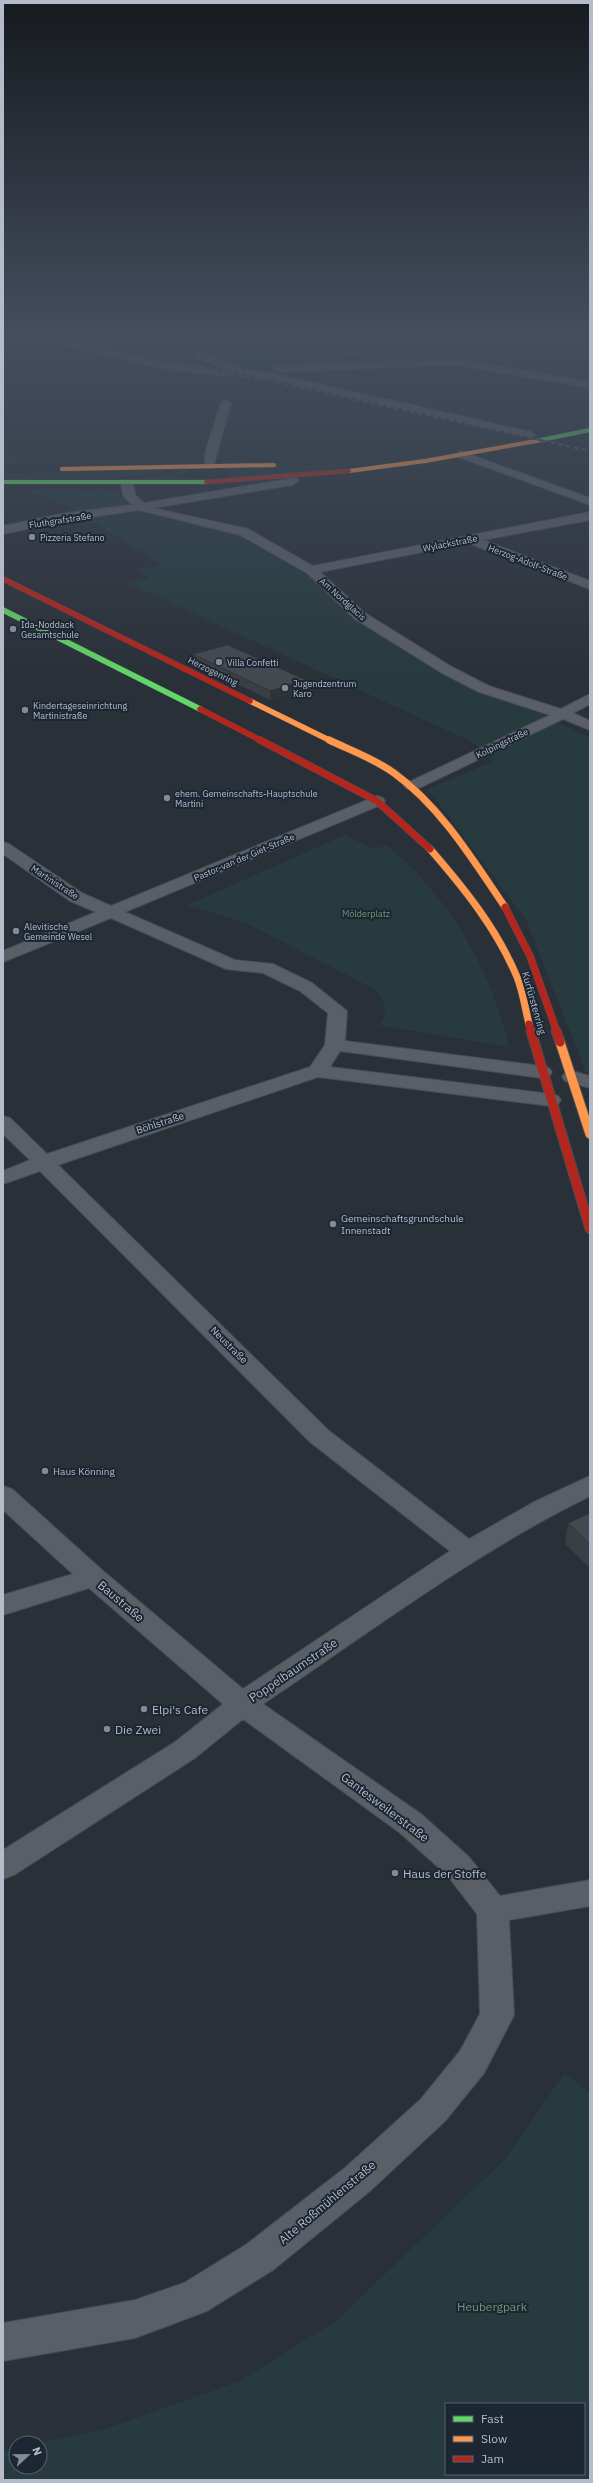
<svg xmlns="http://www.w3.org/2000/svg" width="593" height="2483" font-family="'IBM Plex Sans',sans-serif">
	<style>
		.airport { fill: #313a48 }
		.green { fill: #273a3e; fill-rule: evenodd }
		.water { fill: #384963 }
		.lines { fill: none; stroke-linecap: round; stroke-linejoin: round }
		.stream { stroke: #384963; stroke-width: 3.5 }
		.street-casing { stroke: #484c53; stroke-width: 2 }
		.fast-far1-casing { stroke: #484c53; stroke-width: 5 }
		.fast-casing { stroke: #484c53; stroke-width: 6 }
		.slow-far3-casing { stroke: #484c53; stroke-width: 5 }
		.slow-far2-casing { stroke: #484c53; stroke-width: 6 }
		.slow-far1-casing { stroke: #484c53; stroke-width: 8 }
		.slow-casing { stroke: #484c53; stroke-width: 11 }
		.jam-far3-casing { stroke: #484c53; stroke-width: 5 }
		.jam-far2-casing { stroke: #484c53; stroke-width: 6 }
		.jam-far1-casing { stroke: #484c53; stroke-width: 8 }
		.jam-casing { stroke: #484c53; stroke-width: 11 }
		.street { fill: #5a5e66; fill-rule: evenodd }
		.fast-far1 { stroke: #63d668; stroke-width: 4 }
		.fast { stroke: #63d668; stroke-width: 5.5 }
		.slow-far3 { stroke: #ff974d; stroke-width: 4 }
		.slow-far2 { stroke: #ff974d; stroke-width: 5.5 }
		.slow-far1 { stroke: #ff974d; stroke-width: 7 }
		.slow { stroke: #ff974d; stroke-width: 9 }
		.jam-far3 { stroke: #b3261e; stroke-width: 4 }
		.jam-far2 { stroke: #b3261e; stroke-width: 5.5 }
		.jam-far1 { stroke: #b3261e; stroke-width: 7 }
		.jam { stroke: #b3261e; stroke-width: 9 }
		.rail-casing { stroke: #595d64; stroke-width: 2 }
		.rail { stroke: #1d2633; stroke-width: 1.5; stroke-dasharray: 4; stroke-linecap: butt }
		.wall { fill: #3a3f45 }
		.shaded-wall { fill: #303338 }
		.building { fill: #444950; stroke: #303338 }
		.poi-dot { fill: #848b96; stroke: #1d2633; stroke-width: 1.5 }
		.labels { text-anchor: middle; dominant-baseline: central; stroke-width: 4; stroke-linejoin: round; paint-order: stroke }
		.far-street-label { font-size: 9px; fill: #b4bcc9; stroke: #1d2633 }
		.far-poi-label { font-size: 9px; fill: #b4bcc9; stroke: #1d2633; text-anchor: start }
		.far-park-label { font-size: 9px; fill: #6b9a76; stroke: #1d2633 }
		.street-label { font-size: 10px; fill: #b4bcc9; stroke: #1d2633 }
		.poi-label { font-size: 10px; fill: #b4bcc9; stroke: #1d2633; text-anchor: start }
		.near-street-label { font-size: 12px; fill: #b4bcc9; stroke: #1d2633 }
		.near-poi-label { font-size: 12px; fill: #b4bcc9; stroke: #1d2633; text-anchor: start }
		.near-park-label { font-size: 12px; fill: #6b9a76; stroke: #1d2633 }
	</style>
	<rect width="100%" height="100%" fill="#2a3038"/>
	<!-- airport -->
	<path class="airport" d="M158,335H209L194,344H185Z"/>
	<!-- green -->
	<path class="green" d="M209,335H228L208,351L185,344H194Z
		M233,335H590V346L555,347L551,345L433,355L427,358L429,361L415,359L288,365L293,367H248L211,353Z
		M3,453H25L22,465H3Z
		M392,460L394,461L289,475L222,479L227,475L228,467L314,465Z
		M165,468L161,472L127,476L115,481L3,480V473Z
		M176,468H189L183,475L184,481H127C142,475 164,479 176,468Z
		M26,489L116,490L128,507L137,511L242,536L306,571L354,617L479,691L538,712L590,738V1073L586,1072L526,920L428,789L494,761L474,743L128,583L150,578L136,570L161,564L69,507Z
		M345,835L374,849L387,845C449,897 491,968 509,1047L379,1025C391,1012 384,998 372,988L246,923L187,905Z
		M564,2074L590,2092V2480H3V2450L16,2448V2467H40L39,2443L105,2429L240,2381L336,2321L505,2159ZM446,2404H584V2474H446Z"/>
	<!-- water -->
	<path class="water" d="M274,353L335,356L272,358L267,355Z"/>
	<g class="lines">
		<!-- stream -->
		<path class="stream" d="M319,356L590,339"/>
		<defs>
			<path id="street" d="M18,335H36L170,364L232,371L196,357L194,355L199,352L239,367L242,370L270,373L531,432L536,435L531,438L270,379L239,376L232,371V375L229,376L170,370Z
				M457,359L590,382V388L457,365L278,372L273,369L278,366Z
				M226,400L231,403L213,468H205V453L221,403Z
				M460,451L590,498V505L456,456L455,454Z
				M293,477L299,480L292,485L153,508L248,529L313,566L590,512V520L483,540L590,581V589L468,543L320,572L365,613L452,667L489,686L561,709L590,694V704L573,713L590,721V730L563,719L417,789H407L404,786L407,783L550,715L479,692L442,673L355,619L307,573L240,535L139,510L66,521L3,534V526L66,513L132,505L123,496L121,483L127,480L133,483L135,495L144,503L288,479Z
				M377,796L383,798L385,801L383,804L125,912L235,960L273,964L312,983L347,1011L345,1041L542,1066L549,1068L552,1072L549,1076L542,1078L340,1051L330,1067L551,1094L558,1096L561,1100L558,1104L551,1106L318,1077L58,1165L328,1430L469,1539L534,1502L590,1476V1496C474,1553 370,1632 263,1704L421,1814L469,1857L500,1896L590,1880V1906L509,1920L514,2015L509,2025L484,2073L445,2121L370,2191L273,2270L207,2311L135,2338L3,2361V2323L135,2300L184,2283L247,2244L346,2167L421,2099L460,2051L480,2014L477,1914L447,1875L399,1832L243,1719L195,1758L14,1875L3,1879V1850L175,1742L223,1704L89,1588L3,1615V1595L73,1574L3,1510V1486L12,1489L102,1570L243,1689L450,1551L310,1442L40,1171L3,1184V1171L30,1160L3,1134V1116L10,1118L47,1154L310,1067L325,1045L328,1013L300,991L263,973L226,969L111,918L3,962V951L96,912L70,901L3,854V842L9,844L82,893L111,906Z
				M572,1071L590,1076V1088L565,1081L562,1077L565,1073Z"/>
			<path id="fast-far1" d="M536,441L590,430
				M3,482H206"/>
			<path id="fast" d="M3,610L200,709"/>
			<path id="slow-far3" d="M62,469L274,465
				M349,471L425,461L536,441"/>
			<path id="slow-far2" d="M250,701L331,741"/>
			<path id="slow-far1" d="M329,740C350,750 375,759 394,773C441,807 473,860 505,907
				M430,849C464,888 497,929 517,977C523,992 525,1008 529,1024"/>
			<path id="slow" d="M560,1042L590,1134"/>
			<path id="jam-far3" d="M206,482L349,471"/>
			<path id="jam-far2" d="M3,579L250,701
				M200,709L262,741"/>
			<path id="jam-far1" d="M260,740L377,801L430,849
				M505,907L530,956L557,1032
				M529,1024L531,1032"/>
			<path id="jam" d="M531,1031L590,1229
				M556,1031L560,1042"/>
		</defs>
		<!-- street casing -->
		<use href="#street" class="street-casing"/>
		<!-- fast-far1 casing -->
		<use href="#fast-far1" class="fast-far1-casing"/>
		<!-- fast casing -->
		<use href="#fast" class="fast-casing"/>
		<!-- slow-far3 casing -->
		<use href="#slow-far3" class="slow-far3-casing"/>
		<!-- slow-far2 casing -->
		<use href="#slow-far2" class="slow-far2-casing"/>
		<!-- slow-far1 casing -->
		<use href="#slow-far1" class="slow-far1-casing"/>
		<!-- slow casing -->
		<use href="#slow" class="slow-casing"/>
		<!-- jam-far3 casing -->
		<use href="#jam-far3" class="jam-far3-casing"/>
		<!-- jam-far2 casing -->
		<use href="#jam-far2" class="jam-far2-casing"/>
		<!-- jam-far1 casing -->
		<use href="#jam-far1" class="jam-far1-casing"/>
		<!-- jam casing -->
		<use href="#jam" class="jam-casing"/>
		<!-- street -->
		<use href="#street" class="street"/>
		<!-- fast-far1 -->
		<use href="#fast-far1" class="fast-far1"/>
		<!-- fast -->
		<use href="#fast" class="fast"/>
		<!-- slow-far3 -->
		<use href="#slow-far3" class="slow-far3"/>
		<!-- slow-far2 -->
		<use href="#slow-far2" class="slow-far2"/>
		<!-- slow-far1 -->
		<use href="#slow-far1" class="slow-far1"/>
		<!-- slow -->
		<use href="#slow" class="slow"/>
		<!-- jam-far3 -->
		<use href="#jam-far3" class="jam-far3"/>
		<!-- jam-far2 -->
		<use href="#jam-far2" class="jam-far2"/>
		<!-- jam-far1 -->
		<use href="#jam-far1" class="jam-far1"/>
		<!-- jam -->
		<use href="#jam" class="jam"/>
		<defs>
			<path id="rail" d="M46,335L247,376L590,451
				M3,338L56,342"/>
		</defs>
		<!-- rail casing -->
		<use href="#rail" class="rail-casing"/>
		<!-- rail -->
		<use href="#rail" class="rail"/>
	</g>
	<!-- wall -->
	<path class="wall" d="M193,654L306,689L270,700L194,663Z
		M590,1513V1568L565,1544L568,1523Z"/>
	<!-- shaded-wall -->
	<path class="shaded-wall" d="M306,680V689L270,700V691Z"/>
	<!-- building -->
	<path class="building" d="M228,645L306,680L270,691L193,654Z
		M590,1513V1545L568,1523Z"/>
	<!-- sky -->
	<linearGradient id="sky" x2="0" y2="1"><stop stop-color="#171a1f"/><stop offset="0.49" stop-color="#444e5e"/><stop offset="1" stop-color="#444e5e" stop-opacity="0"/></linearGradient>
	<rect width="593" height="683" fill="url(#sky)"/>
	<!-- markers -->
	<g class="poi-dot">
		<circle cx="32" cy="537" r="4"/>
		<circle cx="13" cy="629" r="4"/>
		<circle cx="219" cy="662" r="4"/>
		<circle cx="285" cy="688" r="4"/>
		<circle cx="25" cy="710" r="4"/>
		<circle cx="167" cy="798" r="4"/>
		<circle cx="16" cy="931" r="4"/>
		<circle cx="333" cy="1224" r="4"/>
		<circle cx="45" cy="1471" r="4"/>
		<circle cx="144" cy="1709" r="4"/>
		<circle cx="107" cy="1729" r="4"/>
		<circle cx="395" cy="1873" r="4"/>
	</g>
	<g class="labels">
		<!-- far-street labels -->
		<g class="far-street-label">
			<text transform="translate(60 520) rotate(-9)">Fluthgrafstraße</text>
			<text transform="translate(450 543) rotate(-11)">Wylackstraße</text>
			<text transform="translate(528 562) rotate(21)">Herzog-Adolf-Straße</text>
			<text transform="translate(343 599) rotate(42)">Am Nordglacis</text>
			<text transform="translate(213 671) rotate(26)">Herzogenring</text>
			<text transform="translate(502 743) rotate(-26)">Kolpingstraße</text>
			<text transform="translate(244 857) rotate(-23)">Pastor-van der Giet-Straße</text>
			<text transform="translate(55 882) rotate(33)">Martinistraße</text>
		</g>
		<!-- far-poi labels -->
		<g class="far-poi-label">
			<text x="40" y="537">Pizzeria Stefano</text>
			<text x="21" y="624">Ida-Noddack<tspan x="21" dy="10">Gesamtschule</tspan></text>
			<text x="227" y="662">Villa Confetti</text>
			<text x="293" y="683">Jugendzentrum<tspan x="293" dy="10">Karo</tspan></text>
			<text x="33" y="705">Kindertageseinrichtung<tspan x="33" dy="10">Martinistraße</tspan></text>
			<text x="175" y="793">ehem. Gemeinschafts-Hauptschule<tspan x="175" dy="10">Martini</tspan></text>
			<text x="24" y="926">Alevitische<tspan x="24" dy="10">Gemeinde Wesel</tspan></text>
		</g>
		<!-- far-park labels -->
		<g class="far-park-label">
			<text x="366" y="913">Mölderplatz</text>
		</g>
		<!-- street labels -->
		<g class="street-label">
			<text transform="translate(534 1003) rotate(74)">Kurfürstenring</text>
			<text transform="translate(160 1123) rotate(-18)">Böhlstraße</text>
			<text transform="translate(229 1345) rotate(45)">Neustraße</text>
		</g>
		<!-- poi labels -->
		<g class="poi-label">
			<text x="341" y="1218">Gemeinschaftsgrundschule<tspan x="341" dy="12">Innenstadt</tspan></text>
			<text x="53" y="1471">Haus Könning</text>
		</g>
		<!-- near-street labels -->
		<g class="near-street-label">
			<text transform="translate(121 1601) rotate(40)">Baustraße</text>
			<text transform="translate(293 1670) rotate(-34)">Poppelbaumstraße</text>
			<text transform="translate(385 1807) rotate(37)">Gantesweilerstraße</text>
			<text transform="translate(327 2202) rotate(-40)">Alte Roßmühlenstraße</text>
		</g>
		<!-- near-poi labels -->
		<g class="near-poi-label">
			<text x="152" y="1709">Elpi's Cafe</text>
			<text x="115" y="1729">Die Zwei</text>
			<text x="403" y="1873">Haus der Stoffe</text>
		</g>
		<!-- near-park labels -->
		<g class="near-park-label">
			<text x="492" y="2306">Heubergpark</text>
		</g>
	</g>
	<!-- border -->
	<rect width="593" height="2483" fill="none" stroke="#b4bcc9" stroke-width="8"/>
	<!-- legend -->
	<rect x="445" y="2403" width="140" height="72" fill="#1d2633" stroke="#59626f"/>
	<rect x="453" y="2416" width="20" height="6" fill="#63d668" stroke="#59626f"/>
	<text x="481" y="2423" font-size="12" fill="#b4bcc9">Fast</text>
	<rect x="453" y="2436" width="20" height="6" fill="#ff974d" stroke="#59626f"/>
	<text x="481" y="2443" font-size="12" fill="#b4bcc9">Slow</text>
	<rect x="453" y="2456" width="20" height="6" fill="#b3261e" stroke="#59626f"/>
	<text x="481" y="2463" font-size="12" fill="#b4bcc9">Jam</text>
	<!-- north arrow -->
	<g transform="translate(28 2455) rotate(68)"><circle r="19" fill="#1d2633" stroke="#59626f"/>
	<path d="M0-3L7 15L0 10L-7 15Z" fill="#848b96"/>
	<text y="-6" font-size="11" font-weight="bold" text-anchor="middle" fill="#b4bcc9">N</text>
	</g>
</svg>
